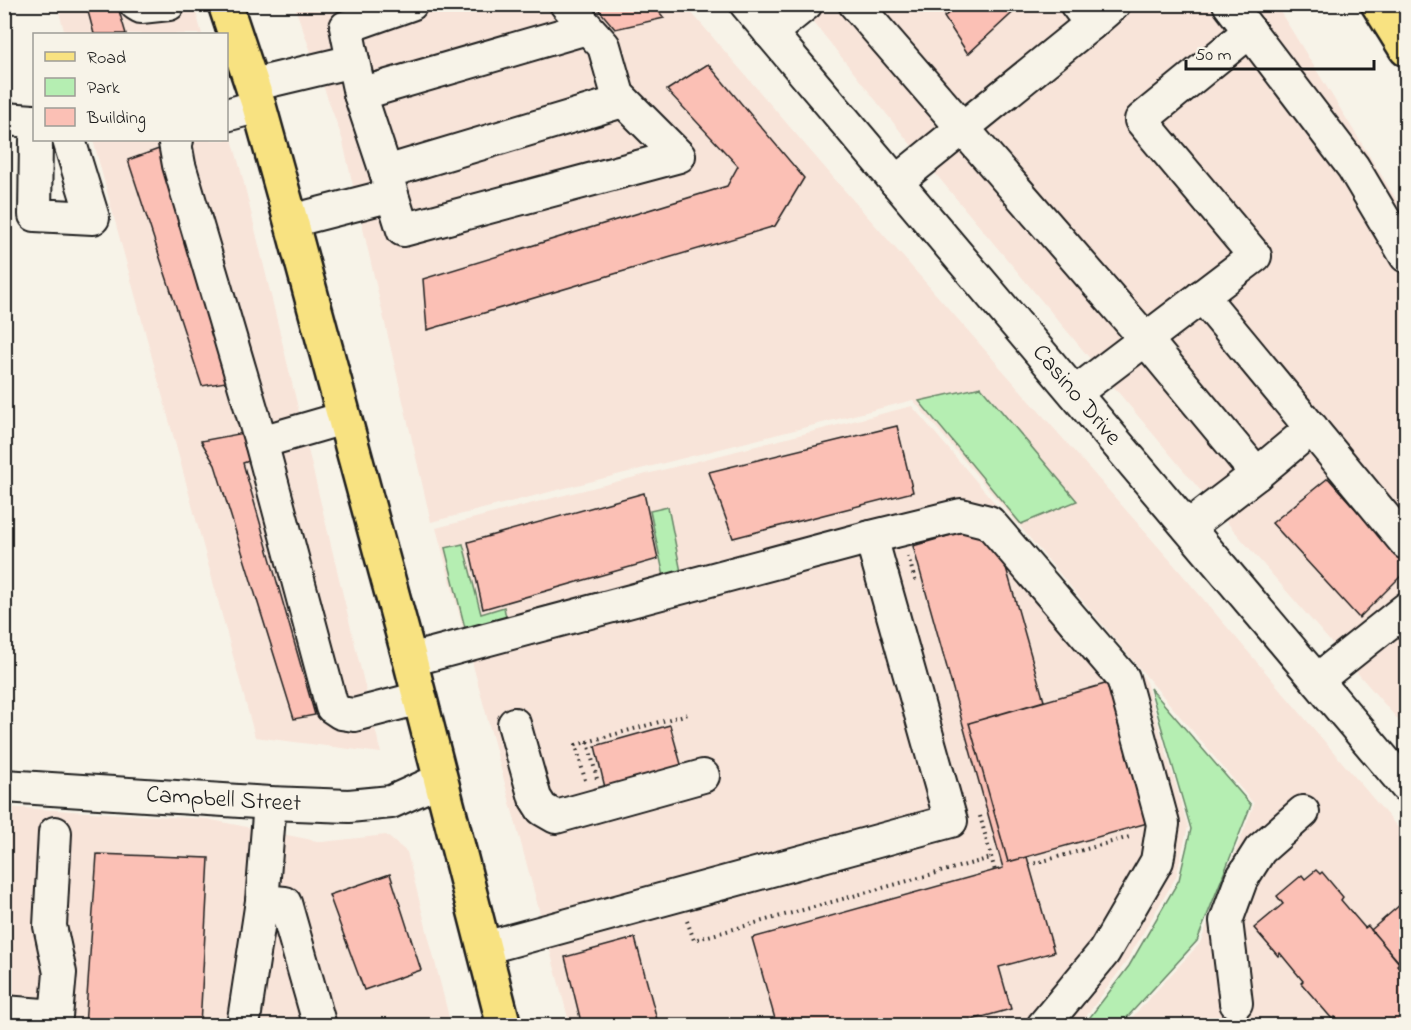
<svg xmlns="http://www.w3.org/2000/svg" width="1411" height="1030" font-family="'Indie Flower',sans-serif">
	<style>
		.built { fill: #f8e4d9 }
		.green { fill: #b5eeb2; stroke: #688567; stroke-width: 1.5 }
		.building { fill: #fbc0b5; stroke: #1c1c1c; stroke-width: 1.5 }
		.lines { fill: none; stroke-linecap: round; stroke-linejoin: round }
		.minor-casing { stroke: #1c1c1c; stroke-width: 36 }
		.major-casing { stroke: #1c1c1c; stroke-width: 38 }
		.highway-casing { stroke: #1c1c1c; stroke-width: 38 }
		.path { stroke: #1c1c1c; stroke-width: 4; stroke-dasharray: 1.5 4.5; stroke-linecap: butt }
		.minor { stroke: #f7f3e8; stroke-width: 32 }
		.major { stroke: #f8e281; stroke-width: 33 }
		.highway { stroke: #f8e281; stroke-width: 33 }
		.labels { text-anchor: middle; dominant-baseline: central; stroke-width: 5; stroke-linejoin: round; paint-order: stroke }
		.street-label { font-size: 24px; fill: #1c1c1c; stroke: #f7f3e8 }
	</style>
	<rect width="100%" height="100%" fill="#f7f3e8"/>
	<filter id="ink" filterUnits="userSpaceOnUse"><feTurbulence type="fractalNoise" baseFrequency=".0167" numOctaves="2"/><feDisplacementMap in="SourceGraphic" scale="12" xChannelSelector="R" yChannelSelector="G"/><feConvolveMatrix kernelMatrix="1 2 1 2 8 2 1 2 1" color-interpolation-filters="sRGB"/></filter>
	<g filter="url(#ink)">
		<!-- built -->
		<path class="built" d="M57,5H194L202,34H65Z
			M294,5H685L845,191L1169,559L1406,837V1025H1125L1200,943L1254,804L913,400L431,522L342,138Z
			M800,5H1276L1406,215V729L1231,527L908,141Z
			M227,121L242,175L381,753L255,737L93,140H226Z
			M912,406L1145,679L1188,827L1176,877L1126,962L1080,1025H570L436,528Z
			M4,807L207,819L322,842L386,835L407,852L451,1025H5Z"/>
		<!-- green -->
		<path class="green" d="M981,387L1077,501L1021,524L919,401Z
			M668,507L683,582L666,586L650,511Z
			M463,544L481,614L504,607L508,628L468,640L445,548Z
			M1150,688L1251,805L1197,941L1120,1025H1084L1129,966L1179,880L1191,829Z"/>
		<!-- building -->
		<path class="building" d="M86,4H117L126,34H94Z
			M594,4H653L664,18L615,29Z
			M960,4H1022L968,54L944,17Z
			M708,64L804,178L775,226L427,330L423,279L727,186L738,166L667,90Z
			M159,149L226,382L202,386L128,160Z
			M897,426L913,492L733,538L709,472Z
			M249,432L258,458L243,463L315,715L294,719L215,465L201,441Z
			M1328,478L1406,566V571L1359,618L1272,523Z
			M644,493L658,559L483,609L468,542Z
			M972,529L1003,557L1044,701L969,723L1008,862L1027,857L1054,952L999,967L1011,1009L950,1026H777L752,938L1003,868L913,546Z
			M1112,682L1151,822L1008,862L969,723Z
			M670,725L684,775L607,796L595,746Z
			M97,854L209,858L200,1026H85Z
			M1316,870L1320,874L1322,872L1343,897L1341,900L1365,928L1368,926L1399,963L1397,965L1406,976V1026H1342L1335,1017L1333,1020L1301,983L1303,981L1280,953L1278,956L1254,928L1283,904L1277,896L1302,875L1305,879Z
			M390,874L421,970L364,990L329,895Z
			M1401,904L1406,910V954L1398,961L1371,930Z
			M635,938L658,1023L648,1026H582L565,957Z"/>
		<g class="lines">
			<defs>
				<g id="minor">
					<path d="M136,4L141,7L169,4"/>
					<path id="s1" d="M746,4L1406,786"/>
					<path d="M855,4L1136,328L1257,474L1188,527"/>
					<path d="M1229,4L1353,167L1406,256"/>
					<path d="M1091,24L1114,4"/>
					<path d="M770,33L806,4"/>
					<path d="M353,61L360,94L587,28"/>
					<path d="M252,85L353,61L346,27L411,4"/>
					<path d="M360,94L386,172"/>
					<path d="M226,115L259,106"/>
					<path d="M4,119L34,121"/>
					<path d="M36,140L35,215L93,218L69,140"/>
					<path d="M177,140L175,143L179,165L261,442L332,707L341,713L354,715L420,698"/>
					<path d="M896,182L1091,24L1076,4"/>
					<path d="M392,195L386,172L623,101"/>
					<path d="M291,221L392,195L403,230L679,156L618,95L604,46L566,4"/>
					<path d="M1202,296L1406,543"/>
					<path d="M1075,393L1255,256L1141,120L1250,31"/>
					<path d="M261,442L344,418"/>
					<path d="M1257,474L1312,428"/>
					<path d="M871,537L961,515L989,522L1123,678L1163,824L1157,861L1104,952L1043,1026"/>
					<path d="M410,660L871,537L951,821L484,948"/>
					<path d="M1317,680L1406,609"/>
					<path d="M514,724L535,798L542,809L556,817L703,776"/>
					<path id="s2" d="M4,786L270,803L349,806L391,802L440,780"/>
					<path d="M262,901L285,903L320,1026"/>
					<path d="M1236,1003L1226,921L1241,880L1260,850L1303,812"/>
					<path d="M4,1012L56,1016L60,973L50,926L55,833"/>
					<path d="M243,1026L262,901L270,803"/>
				</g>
				<path id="major" d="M225,4L259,106L291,221L410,660L504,1026"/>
				<path id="highway" d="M1378,4L1406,49"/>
			</defs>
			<!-- minor casing -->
			<use href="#minor" class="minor-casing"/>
			<!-- major casing -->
			<use href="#major" class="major-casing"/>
			<!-- highway casing -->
			<use href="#highway" class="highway-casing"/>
			<!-- path -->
			<path class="path" d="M908,556L916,583
				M588,742L597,779
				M585,780L576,745L688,714
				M980,816L995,871
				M1029,865L1133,836
				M687,921L694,940L991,858"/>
			<!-- minor -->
			<use href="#minor" class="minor"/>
			<!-- major -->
			<use href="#major" class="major"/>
			<!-- highway -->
			<use href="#highway" class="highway"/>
		</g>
	</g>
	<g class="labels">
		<!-- street labels -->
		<g class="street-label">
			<text stroke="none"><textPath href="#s1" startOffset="512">Casino Drive</textPath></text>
			<text stroke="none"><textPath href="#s2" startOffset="220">Campbell Street</textPath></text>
		</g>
	</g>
	<!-- margin -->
	<rect width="1411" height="1030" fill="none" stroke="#f7f3e8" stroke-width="24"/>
	<rect x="12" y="12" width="1387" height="1006" fill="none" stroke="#1c1c1c" stroke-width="2" filter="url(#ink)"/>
	<!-- legend -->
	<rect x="33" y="33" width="195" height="108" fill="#f7f3e8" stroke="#9f9d96" stroke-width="1.5"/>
	<rect x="45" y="52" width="30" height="9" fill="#f8e281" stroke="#9f9d96" stroke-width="1.5"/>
	<text x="87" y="63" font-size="18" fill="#1c1c1c">Road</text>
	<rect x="45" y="78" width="30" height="18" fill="#b5eeb2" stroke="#9f9d96" stroke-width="1.5"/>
	<text x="87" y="93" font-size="18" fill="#1c1c1c">Park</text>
	<rect x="45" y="108" width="30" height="18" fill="#fbc0b5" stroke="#9f9d96" stroke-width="1.5"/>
	<text x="87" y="123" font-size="18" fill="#1c1c1c">Building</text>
	<!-- scale -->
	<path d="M1186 60v9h188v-9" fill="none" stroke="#1c1c1c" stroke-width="3"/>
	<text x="1195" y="60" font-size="18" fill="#1c1c1c" stroke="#f7f3e8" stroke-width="4.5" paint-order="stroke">50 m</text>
</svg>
